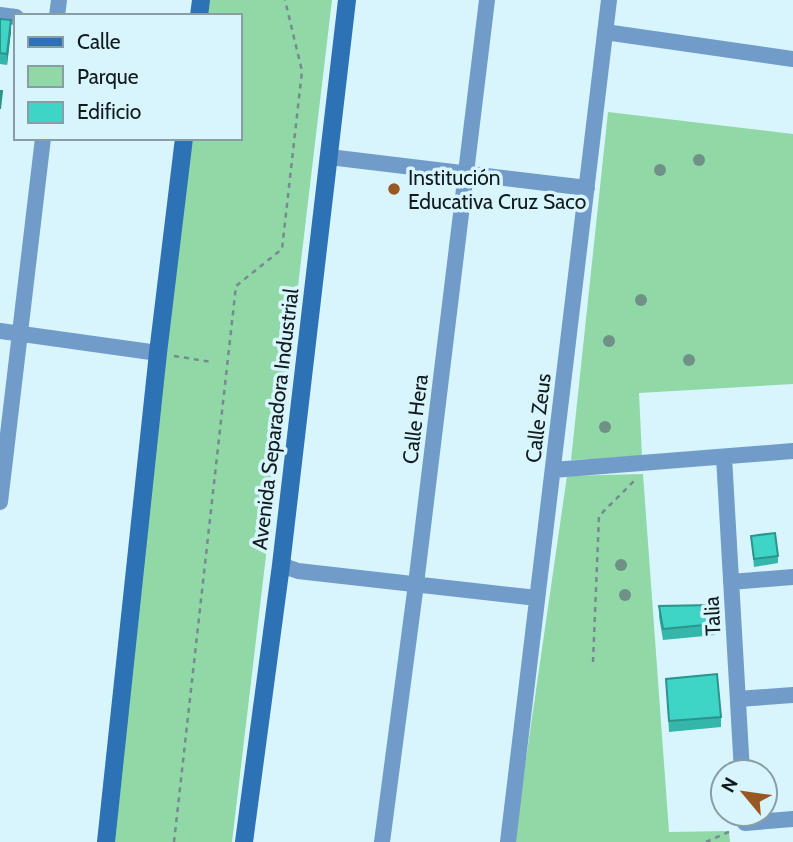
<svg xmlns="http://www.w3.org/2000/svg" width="793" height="842" font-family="Cabin,sans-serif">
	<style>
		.green { fill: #90d8a5 }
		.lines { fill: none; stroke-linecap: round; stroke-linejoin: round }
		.path { stroke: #768a8f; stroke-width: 2.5; stroke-dasharray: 5 5; stroke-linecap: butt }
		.minor { stroke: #719cca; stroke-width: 16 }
		.secondary { stroke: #2c72b5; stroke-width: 18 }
		.tree { fill: #6f9187 }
		.wall { fill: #35b6aa }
		.shaded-wall { fill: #2b948b }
		.building { fill: #3ed4c6; stroke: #2b948b; stroke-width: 2 }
		.poi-dot { fill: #985723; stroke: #d8f5fd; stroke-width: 2.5 }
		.labels { text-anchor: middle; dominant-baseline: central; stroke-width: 7; stroke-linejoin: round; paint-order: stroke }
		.poi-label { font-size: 21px; fill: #111b1e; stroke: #d8f5fd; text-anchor: start }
		.street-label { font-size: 21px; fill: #111b1e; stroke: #d8f5fd }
	</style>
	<rect width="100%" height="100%" fill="#d8f5fd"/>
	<!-- green -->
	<path class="green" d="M207,0H332L232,842H109L191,138H240V16H205Z
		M608,112L793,134V384L639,393L642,457L571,460Z
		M643,474L669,832L729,831L730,842H514L567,476Z"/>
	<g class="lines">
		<!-- path -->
		<path class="path" d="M174,356L212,362
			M593,662L599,516L634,481
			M174,842L236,286L282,249L302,71L285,0
			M706,842L731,831"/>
		<!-- minor -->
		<path class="minor" d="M0,15L16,17
			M57,16L59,0
			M605,32L793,59
			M329,157L587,188
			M0,331L158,353
			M724,457L742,772
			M553,470L793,451
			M0,502L43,138
			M281,565L298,571L537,598
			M731,582L793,577
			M738,699L793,695
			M744,814L745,823L793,819
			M382,842L416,584L487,0
			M508,842L609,0"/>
		<!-- secondary -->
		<path class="secondary" d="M199,16L201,0
			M106,842L158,353L184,138
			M244,842L281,565L347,0"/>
	</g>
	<!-- trees -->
	<g class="tree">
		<circle cx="699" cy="160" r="6"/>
		<circle cx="660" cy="170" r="6"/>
		<circle cx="641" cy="300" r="6"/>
		<circle cx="609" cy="341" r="6"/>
		<circle cx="689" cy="360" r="6"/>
		<circle cx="605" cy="427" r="6"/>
		<circle cx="621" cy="565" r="6"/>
		<circle cx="625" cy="595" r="6"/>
	</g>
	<!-- wall -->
	<path class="wall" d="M0,19L11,31L7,65L0,64Z
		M751,536L778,556V563L754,567Z
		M659,606L715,624V635L663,640L659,617Z
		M666,679L721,717V727L669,732Z"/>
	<!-- shaded-wall -->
	<path class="shaded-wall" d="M11,20V31L7,65V54Z"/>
	<!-- building -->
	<path class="building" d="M0,19L11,20L7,54L0,53Z
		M0,91H2L0,109Z
		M775,533L778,556L754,559L751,536Z
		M712,605L715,624L663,629L659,606Z
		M717,674L721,717L669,721L666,679Z"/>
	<!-- markers -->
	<circle class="poi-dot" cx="394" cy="189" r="7"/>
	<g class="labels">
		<!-- poi labels -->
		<g class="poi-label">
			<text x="408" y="177">Institución<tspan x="408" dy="24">Educativa Cruz Saco</tspan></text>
		</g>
		<!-- street labels -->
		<g class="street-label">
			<text transform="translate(538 418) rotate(-83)">Calle Zeus</text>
			<text transform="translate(275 419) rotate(-83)">Avenida Separadora Industrial</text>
			<text transform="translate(415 419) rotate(-83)">Calle Hera</text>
			<text transform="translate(712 616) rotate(-93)">Talia</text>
		</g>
	</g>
	<!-- legend -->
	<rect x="14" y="14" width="228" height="126" fill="#d8f5fd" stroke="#889ea4" stroke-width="2"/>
	<rect x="28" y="37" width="35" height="10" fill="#2c72b5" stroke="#889ea4" stroke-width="2"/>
	<text x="77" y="49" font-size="21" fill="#111b1e">Calle</text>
	<rect x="28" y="66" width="35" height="21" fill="#90d8a5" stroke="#889ea4" stroke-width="2"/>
	<text x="77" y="84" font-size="21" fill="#111b1e">Parque</text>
	<rect x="28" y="102" width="35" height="21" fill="#3ed4c6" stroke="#889ea4" stroke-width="2"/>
	<text x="77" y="119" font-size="21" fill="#111b1e">Edificio</text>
	<!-- north arrow -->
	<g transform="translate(744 793) rotate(299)"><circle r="33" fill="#d8f5fd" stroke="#889ea4" stroke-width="2"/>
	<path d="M0-5L12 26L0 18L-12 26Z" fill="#985723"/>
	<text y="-10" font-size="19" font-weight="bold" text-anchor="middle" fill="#111b1e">N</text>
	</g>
</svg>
